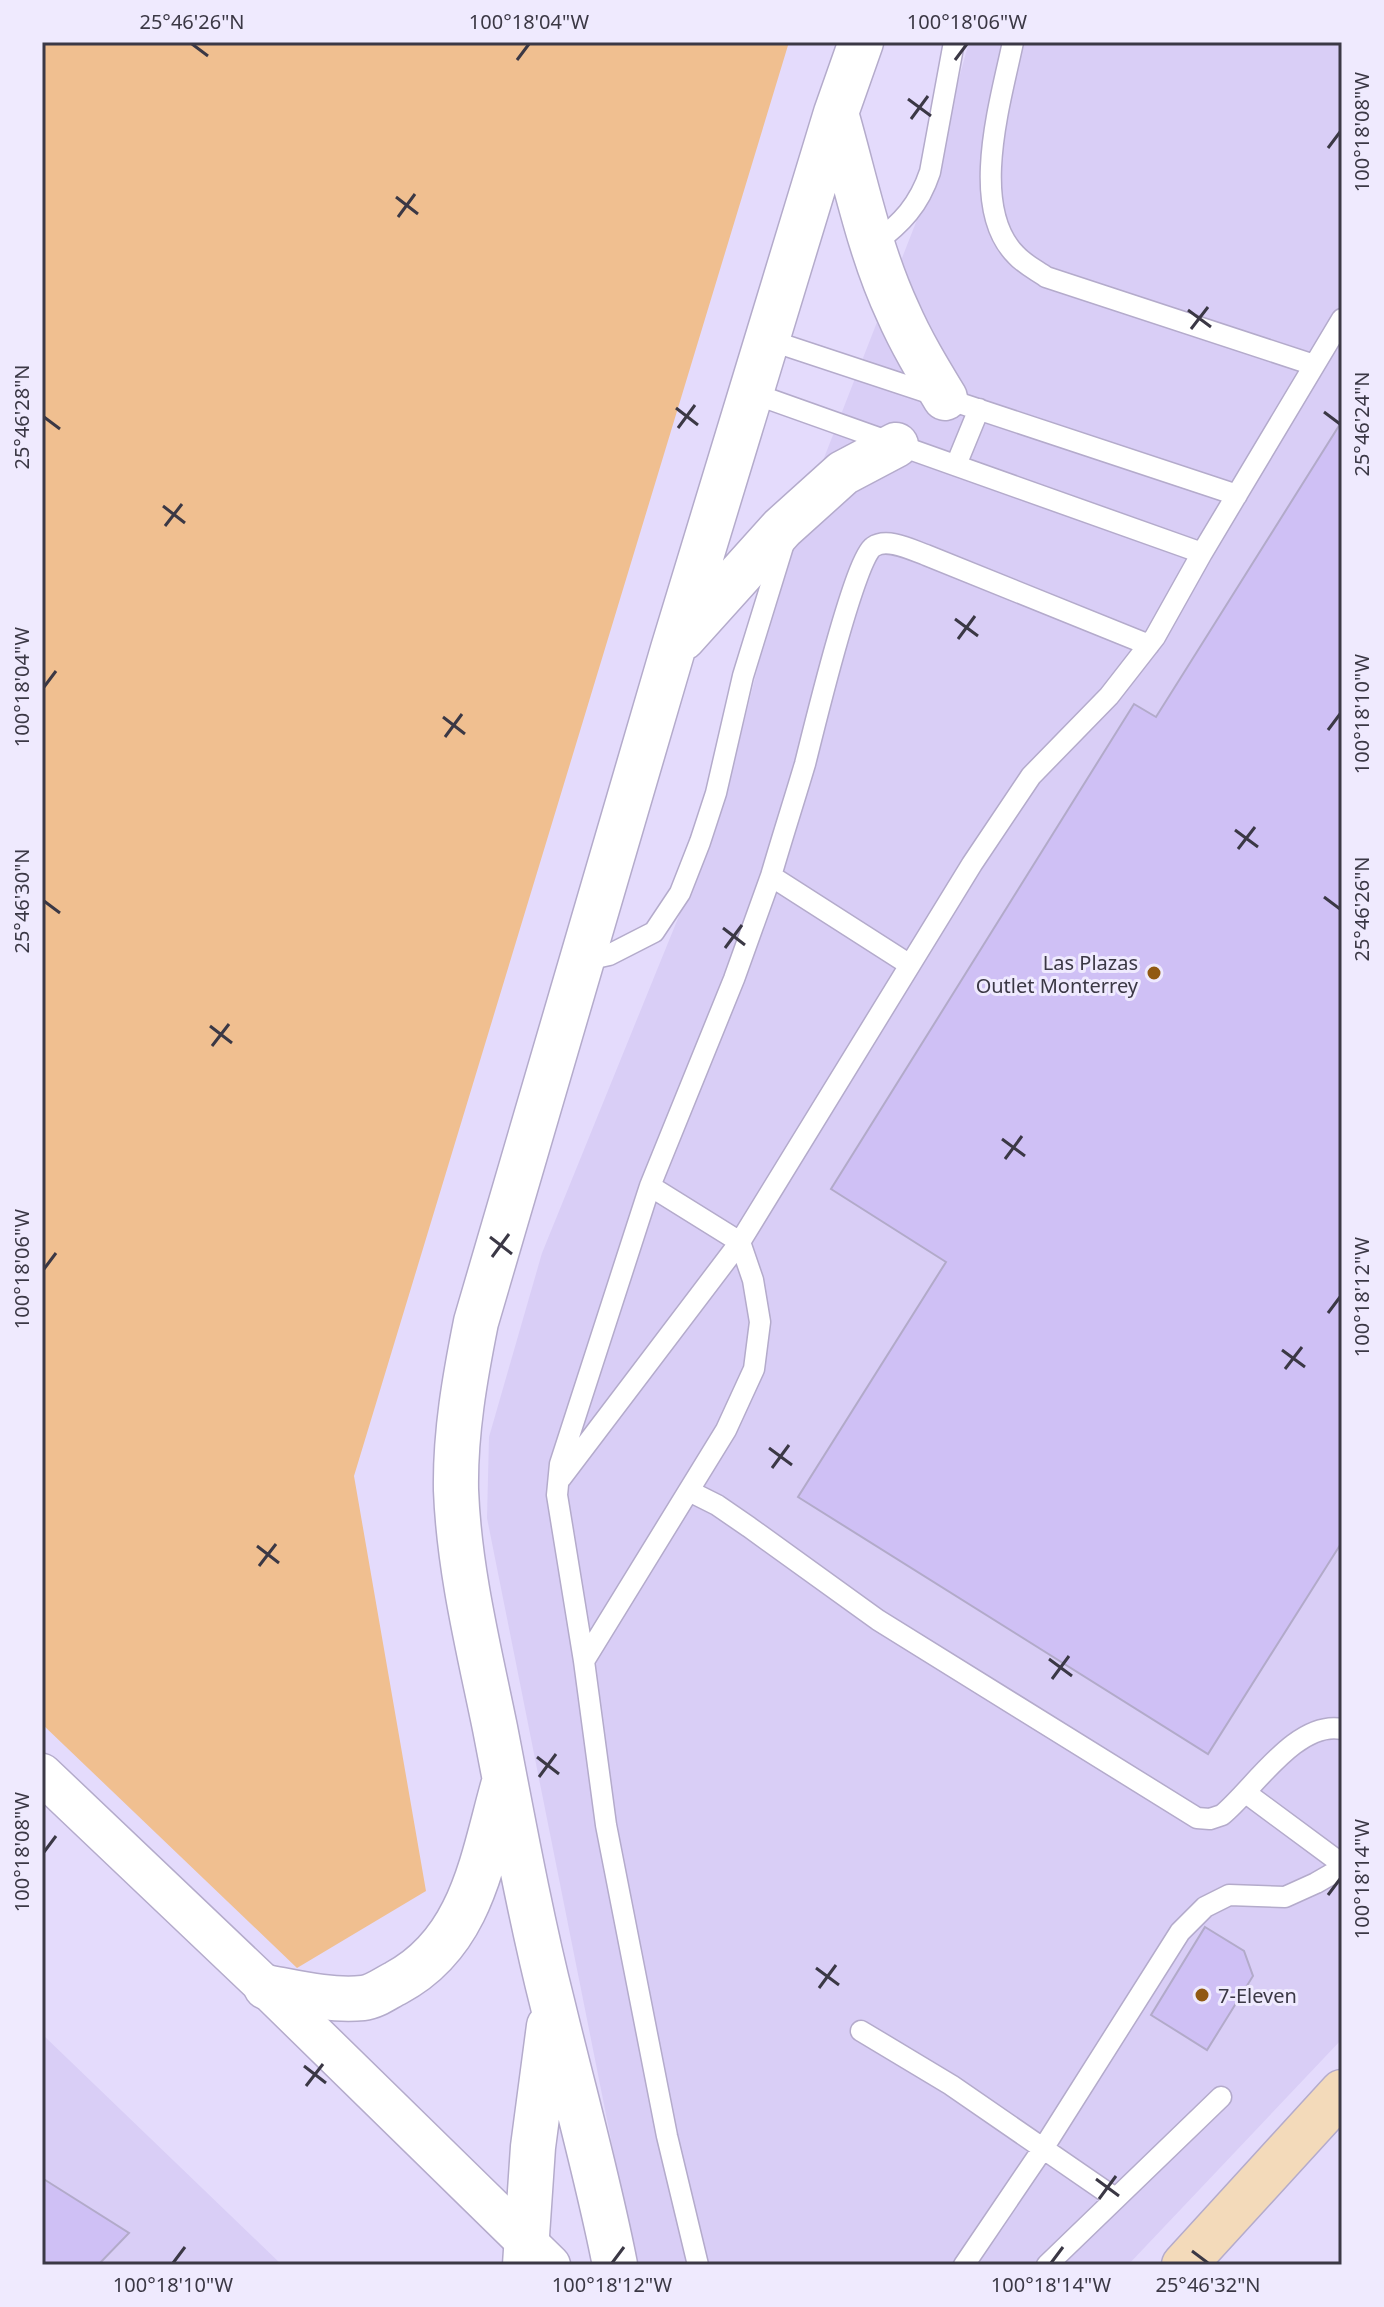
<svg xmlns="http://www.w3.org/2000/svg" width="1384" height="2307" font-family="'Noto Sans',sans-serif">
	<style>
		.built { fill: #d9cef6 }
		.green { fill: #f0bf90 }
		.building { fill: #cfc0f5; stroke: #b2aac9; stroke-width: 2 }
		.lines { fill: none; stroke-linecap: round; stroke-linejoin: round }
		.service-casing { stroke: #b4abcb; stroke-width: 23 }
		.minor-casing { stroke: #b4abcb; stroke-width: 43 }
		.tertiary-casing { stroke: #b4abcb; stroke-width: 47 }
		.secondary-casing { stroke: #b4abcb; stroke-width: 47 }
		.service { stroke: #fff; stroke-width: 20 }
		.minor { stroke: #fff; stroke-width: 40 }
		.tertiary { stroke: #fff; stroke-width: 44 }
		.secondary { stroke: #f3daba; stroke-width: 44 }
		.ticks { fill: none; stroke: #3b3845; stroke-width: 3 }
		.poi-dot { fill: #915913; stroke: #efeafe; stroke-width: 3 }
		.labels { text-anchor: middle; dominant-baseline: central; stroke-width: 6; stroke-linejoin: round; paint-order: stroke }
		.poi-label { font-size: 20px; fill: #3b3845; stroke: #efeafe; text-anchor: end }
		.neatline { fill: none; stroke: #3b3845; stroke-width: 3 }
		.ticks-label { font-size: 20px; text-anchor: middle; fill: #3b3845 }
	</style>
	<rect width="100%" height="100%" fill="#e4dbfc"/>
	<!-- built -->
	<path class="built" d="M969,42H1342V2039L1128,2265H636L487,1518L489,1437L542,1253L722,810L785,558L927,194Z
		M42,2034L282,2265H42Z"/>
	<!-- green -->
	<path class="green" d="M42,42H789L354,1476L426,1891L297,1968L42,1724Z"/>
	<!-- building -->
	<path class="building" d="M1342,421V1542L1208,1754L798,1497L946,1262L831,1189L1134,704L1156,717Z
		M1205,1927L1244,1951L1253,1976L1207,2050L1151,2015Z
		M42,2178L129,2233L98,2265H42Z"/>
	<g class="lines">
		<defs>
			<path id="service" d="M1013,42C1001,100 968,207 1016,255C1024,264 1036,270 1046,277L1314,365
				M874,244C902,223 919,205 930,172L954,42
				M769,340L1237,495
				M752,393L1202,553
				M956,465L979,409
				M771,876C782,838 794,801 805,764C813,732 855,558 873,547C887,537 912,550 926,555L1149,645
				M582,961L609,955L654,932L680,893L700,842L716,793L743,676L783,546
				M561,1478L740,1242L910,965
				M689,1491L717,1505L749,1527L878,1620L1197,1818L1210,1819L1222,1815C1253,1790 1296,1720 1342,1729
				M584,1661L726,1430L754,1369L760,1322L753,1280L740,1242L650,1186
				M1246,1793L1342,1864
				M861,2031L951,2085L1115,2198
				M698,2265L667,2136L606,1825L584,1661L557,1495L560,1464L650,1186L734,979L771,876L910,965L972,864L1031,776L1109,696L1155,637L1202,553L1342,319
				M964,2265L1044,2147L1180,1932L1205,1907L1229,1895L1285,1897L1316,1883L1342,1868
				M1047,2265L1221,2097"/>
			<path id="minor" d="M42,1774L266,1987L550,2265"/>
			<path id="tertiary" d="M836,113C855,179 869,250 898,312C911,342 928,370 945,398
				M683,638L782,528L843,473L896,445
				M266,1987C298,1993 330,2001 363,1998C374,1997 386,1988 396,1983C471,1943 482,1861 503,1786
				M525,2265L533,2147L549,2026
				M615,2265C598,2178 574,2093 553,2006C530,1915 513,1821 495,1728C479,1650 459,1570 456,1490C455,1433 465,1377 476,1322L673,649L836,113L861,42"/>
			<path id="secondary" d="M1184,2265L1342,2092"/>
		</defs>
		<!-- service casing -->
		<use href="#service" class="service-casing"/>
		<!-- minor casing -->
		<use href="#minor" class="minor-casing"/>
		<!-- tertiary casing -->
		<use href="#tertiary" class="tertiary-casing"/>
		<!-- secondary casing -->
		<use href="#secondary" class="secondary-casing"/>
		<!-- service -->
		<use href="#service" class="service"/>
		<!-- minor -->
		<use href="#minor" class="minor"/>
		<!-- tertiary -->
		<use href="#tertiary" class="tertiary"/>
		<!-- secondary -->
		<use href="#secondary" class="secondary"/>
	</g>
	<!-- ticks -->
	<path class="ticks" d="M192,44L208,56M517,60L529,44M955,60L967,44M908,99L931,116M911,119L928,96M1328,148L1340,132M396,197L418,214M398,217L415,194M1188,310L1211,327M1191,329L1208,307M676,408L698,425M1324,412L1340,424M44,417L60,429M678,428L695,405M163,506L185,523M165,526L182,504M955,619L978,636M958,639L975,616M44,687L56,671M443,717L465,734M1328,730L1340,714M445,737L462,714M1235,830L1258,847M1238,849L1255,827M1324,897L1340,909M44,901L60,913M723,928L745,945M725,948L742,925M210,1026L232,1043M212,1046L229,1024M1002,1139L1025,1156M1005,1159L1022,1136M490,1237L512,1254M492,1257L509,1234M44,1269L56,1253M1328,1313L1340,1297M1282,1350L1305,1367M1285,1369L1302,1347M769,1448L792,1465M772,1468L789,1445M257,1546L279,1563M259,1566L276,1544M1049,1659L1072,1676M1052,1679L1069,1656M537,1757L559,1774M539,1777L556,1754M44,1852L56,1836M1328,1895L1340,1879M816,1968L839,1985M819,1988L836,1965M304,2066L326,2083M306,2086L323,2064M1096,2179L1119,2196M1099,2199L1116,2176M1192,2251L1208,2263M173,2263L185,2247M612,2263L624,2247M1051,2263L1063,2247"/>
	<!-- markers -->
	<g class="poi-dot">
		<circle cx="1154" cy="973" r="8"/>
		<circle cx="1202" cy="1995" r="8"/>
	</g>
	<g class="labels">
		<!-- poi labels -->
		<g class="poi-label">
			<text x="1138" y="962">Las Plazas<tspan x="1138" dy="23">Outlet Monterrey</tspan></text>
			<text x="1218" y="1995" text-anchor="start">7-Eleven</text>
		</g>
	</g>
	<!-- border -->
	<rect width="1384" height="2307" fill="none" stroke="#efeafe" stroke-width="88"/>
	<rect x="44" y="44" width="1296" height="2219" class="neatline"/>
	<g class="ticks-label">
		<text x="192" y="29">25°46'26"N</text>
		<text x="529" y="29">100°18'04"W</text>
		<text x="967" y="29">100°18'06"W</text>
		<text transform="translate(1362 132) rotate(-90)" y="7">100°18'08"W</text>
		<text transform="translate(22 417) rotate(-90)" y="7">25°46'28"N</text>
		<text transform="translate(1362 424) rotate(-90)" y="7">25°46'24"N</text>
		<text transform="translate(22 687) rotate(-90)" y="7">100°18'04"W</text>
		<text transform="translate(1362 714) rotate(-90)" y="7">100°18'10"W</text>
		<text transform="translate(22 901) rotate(-90)" y="7">25°46'30"N</text>
		<text transform="translate(1362 909) rotate(-90)" y="7">25°46'26"N</text>
		<text transform="translate(22 1269) rotate(-90)" y="7">100°18'06"W</text>
		<text transform="translate(1362 1297) rotate(-90)" y="7">100°18'12"W</text>
		<text transform="translate(22 1852) rotate(-90)" y="7">100°18'08"W</text>
		<text transform="translate(1362 1879) rotate(-90)" y="7">100°18'14"W</text>
		<text x="173" y="2292">100°18'10"W</text>
		<text x="612" y="2292">100°18'12"W</text>
		<text x="1051" y="2292">100°18'14"W</text>
		<text x="1208" y="2292">25°46'32"N</text>
	</g>
</svg>
